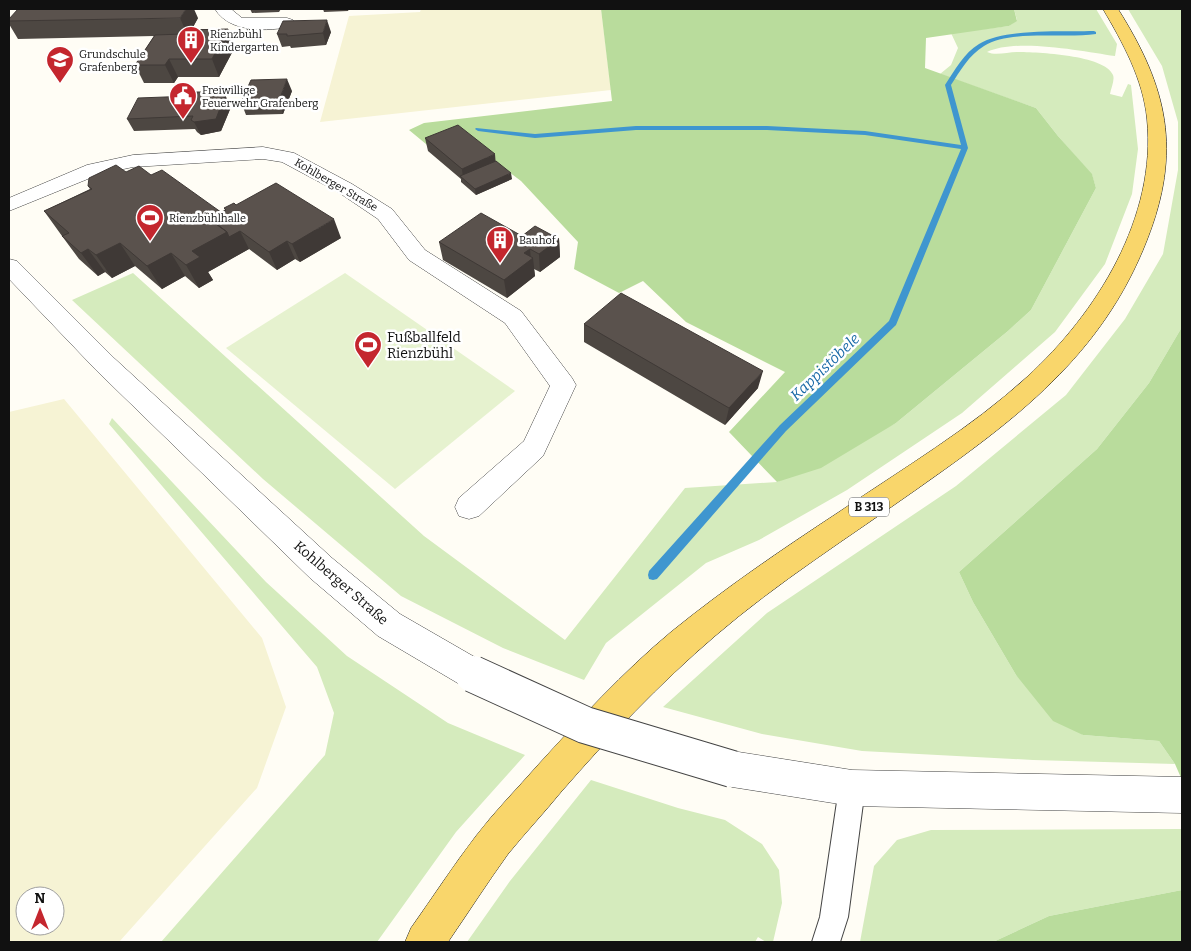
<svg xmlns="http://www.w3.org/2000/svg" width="1191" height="951" font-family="Bitter,serif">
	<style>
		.farmland { fill: #f6f3d4; fill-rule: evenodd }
		.green { fill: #d5ebbd }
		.forest { fill: #b9dc9c }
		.pitch { fill: #e6f2cf }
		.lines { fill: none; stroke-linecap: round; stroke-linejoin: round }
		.stream { fill: #3f96cf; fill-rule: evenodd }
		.service-casing { stroke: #444; stroke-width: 2 }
		.minor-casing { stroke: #444; stroke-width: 1 }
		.tertiary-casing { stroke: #444; stroke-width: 1 }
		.primary-casing { stroke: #222; stroke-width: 1 }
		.service { fill: #fff; fill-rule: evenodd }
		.minor { fill: #fff; fill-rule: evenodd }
		.tertiary { fill: #fff; fill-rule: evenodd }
		.primary { fill: #f9d66b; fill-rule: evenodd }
		.tertiary-bridge-casing { stroke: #444; stroke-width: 38; stroke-linecap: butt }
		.tertiary-bridge { stroke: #fff; stroke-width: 36 }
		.wall { fill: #4d4742 }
		.shaded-wall { fill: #3f3936 }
		.building { fill: #5a524d; stroke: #3f3936 }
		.labels { text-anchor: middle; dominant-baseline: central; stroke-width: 5; stroke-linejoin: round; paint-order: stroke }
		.far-poi-label { font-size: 11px; fill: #111; stroke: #fff; text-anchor: start }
		.far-street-label { font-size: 11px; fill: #111; stroke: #fff }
		.shield { fill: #fff; stroke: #585858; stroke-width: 1 }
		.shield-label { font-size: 12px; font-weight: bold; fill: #111 }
		.poi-label { font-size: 14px; fill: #111; stroke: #fff; text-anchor: start }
		.street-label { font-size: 14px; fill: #111; stroke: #fff }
		.water-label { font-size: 15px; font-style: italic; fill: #1768a6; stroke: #fff }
	</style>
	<rect width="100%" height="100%" fill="#fffdf5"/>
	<!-- farmland -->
	<path class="farmland" d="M421,9H601L611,90L320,122L349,16L420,12Z
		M64,399L262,638L286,707L257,788L119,942H9V412ZM25,896H55V926H25Z"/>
	<!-- green -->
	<path class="green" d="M1014,9H1096L1117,44L1115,56C1081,51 1017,38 987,52C996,56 1007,52 1017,52C1037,52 1105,55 1113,75C1115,80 1111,88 1110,94L1122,97L1128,84L1131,85L1138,149L1132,194L1105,264L1055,332L962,413L847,490L759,540L706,563L606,643L584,680L503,648L401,596L263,479L72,300L133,273L424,536L565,640L685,488L777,482L896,423L1008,331L1031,310L1096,188L1092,175L1058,136L1036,108L940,74L951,65L958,48L951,33L1009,26L1017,20Z
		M1128,9H1182V327L1149,383L1097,449L959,572L973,602L1016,675L1083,735L1159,741L1175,764L1033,760L862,751L762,734L663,707L767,613L956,486L1066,395L1125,319L1163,254L1178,170V122L1162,66Z
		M112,418L266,582L347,656L448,723L525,755L456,832L377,942H161L325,755L334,713L317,667L109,424Z
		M591,780L678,808L725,820L762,844L779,870L782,903L773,942H766L758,937L755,942H467L510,881Z
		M1182,829V890L1049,916L993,942H860L874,866L897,840L931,830Z"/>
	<!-- forest -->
	<path class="forest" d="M601,9H1014L1017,21L1009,26L926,38L925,68L1036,108L1058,136L1092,174L1096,188L1031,310L1008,331L896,423L821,468L777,482L729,432L785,372L686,322L643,281L619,293L574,269L578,242L521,181L461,136L432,149L409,130L424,123L612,101Z
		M1182,327V780L1175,764L1159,741L1083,735L1053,721L1016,675L973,602L959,572L1097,449L1149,383Z
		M1182,890V942H993L1049,916Z"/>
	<!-- pitch -->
	<path class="pitch" d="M345,273L515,391L395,489L226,348Z"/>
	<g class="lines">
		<!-- stream -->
		<path class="stream" d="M1094,31L1096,32V34C1064,39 1011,29 984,46C969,55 960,71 951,85L968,148L896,325L786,431L657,579L653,580L649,579L648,575L649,571L780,425L889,321L961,149L865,135L767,130H636L535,138L478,131L475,129L476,128L535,134L636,126H767L865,131L961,145L945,85C955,70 964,53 979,44C1005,28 1064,32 1094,31Z"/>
		<defs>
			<path id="service" d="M852,775L861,779L865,788L848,917L840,942H812L820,917L839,788L843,779Z"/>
			<path id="minor" d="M215,9H231L242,18H287L293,20L295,23L293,26C268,32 229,33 215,9Z
				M263,147L294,153L352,184L392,209L425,250L521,311L572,378L576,385L543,456L479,516L469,519L459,516L455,507L459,498L524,441L550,386L505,323L409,260L378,219L338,192L282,162L263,159L133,167L100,174L9,211V198L87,165L133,155Z"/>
			<path id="tertiary" d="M9,259L17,261L114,358L332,558L400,614L485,663L489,674L485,685L473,690L461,685L378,636L310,578L96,370L9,279Z
				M732,751L852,770L1182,777V813L852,806L732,787L720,781L714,769L720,757Z"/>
			<path id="primary" d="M1103,9H1118C1168,88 1182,151 1147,240C1102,356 1015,420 917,489C849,537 778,582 715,636C659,684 609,737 561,792C544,813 525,833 508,854C487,883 468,913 448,942H405L411,928C433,897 453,866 476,836C495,811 517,789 538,765C580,719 623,672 671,632C724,589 781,550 839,512C902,469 970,429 1027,377C1097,313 1157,217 1147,119C1143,79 1123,43 1103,9Z"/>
		</defs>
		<!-- service casing -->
		<use href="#service" class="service-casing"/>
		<!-- minor casing -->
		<use href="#minor" class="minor-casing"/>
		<!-- tertiary casing -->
		<use href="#tertiary" class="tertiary-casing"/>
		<!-- primary casing -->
		<use href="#primary" class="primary-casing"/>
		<!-- service -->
		<use href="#service" class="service"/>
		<!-- minor -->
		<use href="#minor" class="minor"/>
		<!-- tertiary -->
		<use href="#tertiary" class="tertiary"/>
		<!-- primary -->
		<use href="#primary" class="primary"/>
		<defs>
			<path id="tertiary-bridge" d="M473,674L585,725L732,769"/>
		</defs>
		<!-- tertiary-bridge casing -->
		<use href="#tertiary-bridge" class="tertiary-bridge-casing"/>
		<!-- tertiary-bridge -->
		<use href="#tertiary-bridge" class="tertiary-bridge"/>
	</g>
	<!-- wall -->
	<path class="wall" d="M250,9H281L279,12L252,13Z
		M323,9H349L348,11L324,12Z
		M198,18L192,29H228L235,47L219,77H178L174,83H144L135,65L154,36L18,39L9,24V19Z
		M331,32L326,45L291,48L290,46L282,47L277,34Z
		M292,91L283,114L246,115L241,102Z
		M207,95H225L231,107L221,131L201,135L197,132L195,129L134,131L127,119Z
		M425,138L496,161L512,179L476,195L461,182V179L428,151Z
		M126,172L151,175L221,212L225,210L224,208L236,205L341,238L300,262L295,259L277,270L249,249L208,272L213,280L199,288L185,276L162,289L135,266L112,278L105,272L98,276L79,259L62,236L44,211L90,189L88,186Z
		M522,236L559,239L560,257L540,272L534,269L535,276L507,298L443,260L439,242Z
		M584,324L758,388L725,425L584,342Z"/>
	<!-- shaded-wall -->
	<path class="shaded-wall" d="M186,9H194L198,18L188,36L180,18Z
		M327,20L331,32L326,45L323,33Z
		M228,29L235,47L219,77L212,59Z
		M169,59L178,77L174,83L165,65Z
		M287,79L292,91L283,114L279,101Z
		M225,95L231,107L221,131L201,135L194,122Z
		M495,154L496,167L463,179L462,169Z
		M511,173L512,179L476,195L475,189Z
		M225,215L240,231L249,249L208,272L213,280L199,288L186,265L192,251L213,222Z
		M334,219L341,238L300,262L292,244Z
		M559,239L560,257L540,272L539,254Z
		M287,241L295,259L277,270L269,252Z
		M120,243L135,266L112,278L96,255Z
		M88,249L105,272L98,276L81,253Z
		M530,249L531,260L533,258L535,276L507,298L504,280L524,253Z
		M171,253L185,276L162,289L147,266Z
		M763,371L758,388L725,425L729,408Z"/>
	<!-- building -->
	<path class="building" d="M18,9H186L180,18L9,21V19Z
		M327,20L323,33L287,36V34H277L283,21Z
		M228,29L212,59H169L165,65H135L155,35L183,34L186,30Z
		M287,79L279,101L241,102L251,80Z
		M194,92H206L204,95H225L216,119L194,122L191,120L193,116L127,119L138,98L192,96Z
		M458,125L495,154L462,169L425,138Z
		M496,161L511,173L475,189L460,176Z
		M116,165L126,172L139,166L151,175L162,170L225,215L213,222L227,232L192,251L200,257L186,265L171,253L147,266L120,243L96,255L88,249L81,253L62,236L69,233L44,211L92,189L88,186L89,178Z
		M276,183L334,219L292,244L287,241L269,252L240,231L229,237L227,232L218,225L227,220L225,215L221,212L226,210L224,208L234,203L236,205Z
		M481,213L522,236L535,226L559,239L539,254L530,249L524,253L533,258L504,280L439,242Z
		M621,293L763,371L729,408L584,324Z"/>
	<!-- icons -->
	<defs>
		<symbol id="building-pin" viewBox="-11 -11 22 30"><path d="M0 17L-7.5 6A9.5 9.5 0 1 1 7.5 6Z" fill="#c4262e" stroke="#fff"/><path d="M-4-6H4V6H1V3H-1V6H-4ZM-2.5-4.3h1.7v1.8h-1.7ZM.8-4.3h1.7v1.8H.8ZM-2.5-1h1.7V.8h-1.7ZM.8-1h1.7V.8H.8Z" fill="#fff"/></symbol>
		<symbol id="school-pin" viewBox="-11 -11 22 30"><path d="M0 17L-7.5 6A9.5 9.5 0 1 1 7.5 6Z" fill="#c4262e" stroke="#fff"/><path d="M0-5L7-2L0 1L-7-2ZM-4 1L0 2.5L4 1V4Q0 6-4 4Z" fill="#fff"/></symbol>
		<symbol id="civic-pin" viewBox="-11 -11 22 30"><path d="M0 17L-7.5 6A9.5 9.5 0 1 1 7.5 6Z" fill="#c4262e" stroke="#fff"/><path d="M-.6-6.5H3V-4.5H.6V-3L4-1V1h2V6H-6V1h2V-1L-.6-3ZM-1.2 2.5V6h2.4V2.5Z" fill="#fff"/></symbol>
		<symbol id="stadium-pin" viewBox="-11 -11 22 30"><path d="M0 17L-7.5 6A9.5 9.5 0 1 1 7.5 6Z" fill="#c4262e" stroke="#fff"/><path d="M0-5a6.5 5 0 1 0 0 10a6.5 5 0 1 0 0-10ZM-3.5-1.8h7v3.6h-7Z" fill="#fff"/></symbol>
	</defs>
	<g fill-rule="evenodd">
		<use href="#building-pin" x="175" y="24" width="32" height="43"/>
		<use href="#school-pin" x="44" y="44" width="32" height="43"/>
		<use href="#civic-pin" x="167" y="80" width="32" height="43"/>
		<use href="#stadium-pin" x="134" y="202" width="32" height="43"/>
		<use href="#building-pin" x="484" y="224" width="32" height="43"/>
		<use href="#stadium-pin" x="352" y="329" width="32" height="43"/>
	</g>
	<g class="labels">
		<!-- far-poi labels -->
		<g class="far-poi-label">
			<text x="210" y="34">Rienzbühl<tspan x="210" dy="13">Kindergarten</tspan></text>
			<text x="79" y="54">Grundschule<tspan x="79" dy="13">Grafenberg</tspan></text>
			<text x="202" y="90">Freiwillige<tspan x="202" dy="13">Feuerwehr Grafenberg</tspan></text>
			<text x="169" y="218">Rienzbühlhalle</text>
			<text x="519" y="240">Bauhof</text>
		</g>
		<!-- far-street labels -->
		<g class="far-street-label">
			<text transform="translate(336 185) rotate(30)">Kohlberger Straße</text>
		</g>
		<!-- shield labels -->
		<rect class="shield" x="849" y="497.5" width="40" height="19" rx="4"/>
		<g class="shield-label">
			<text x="869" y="507">B 313</text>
		</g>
		<!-- poi labels -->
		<g class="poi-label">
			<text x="387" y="337">Fußballfeld<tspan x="387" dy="16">Rienzbühl</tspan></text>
		</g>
		<!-- street labels -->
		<g class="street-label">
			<text transform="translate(341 583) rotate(41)">Kohlberger Straße</text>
		</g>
		<!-- water labels -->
		<g class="water-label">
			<text transform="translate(825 367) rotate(-44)">Kappistöbele</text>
		</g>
	</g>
	<!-- border -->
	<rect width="1191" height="951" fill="none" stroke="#111111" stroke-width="20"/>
	<!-- north arrow -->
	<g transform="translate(40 911)"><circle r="24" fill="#ffffff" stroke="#a0a0a0"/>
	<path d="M0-4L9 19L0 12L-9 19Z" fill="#c4262e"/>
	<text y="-8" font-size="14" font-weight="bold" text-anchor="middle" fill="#111111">N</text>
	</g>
</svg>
